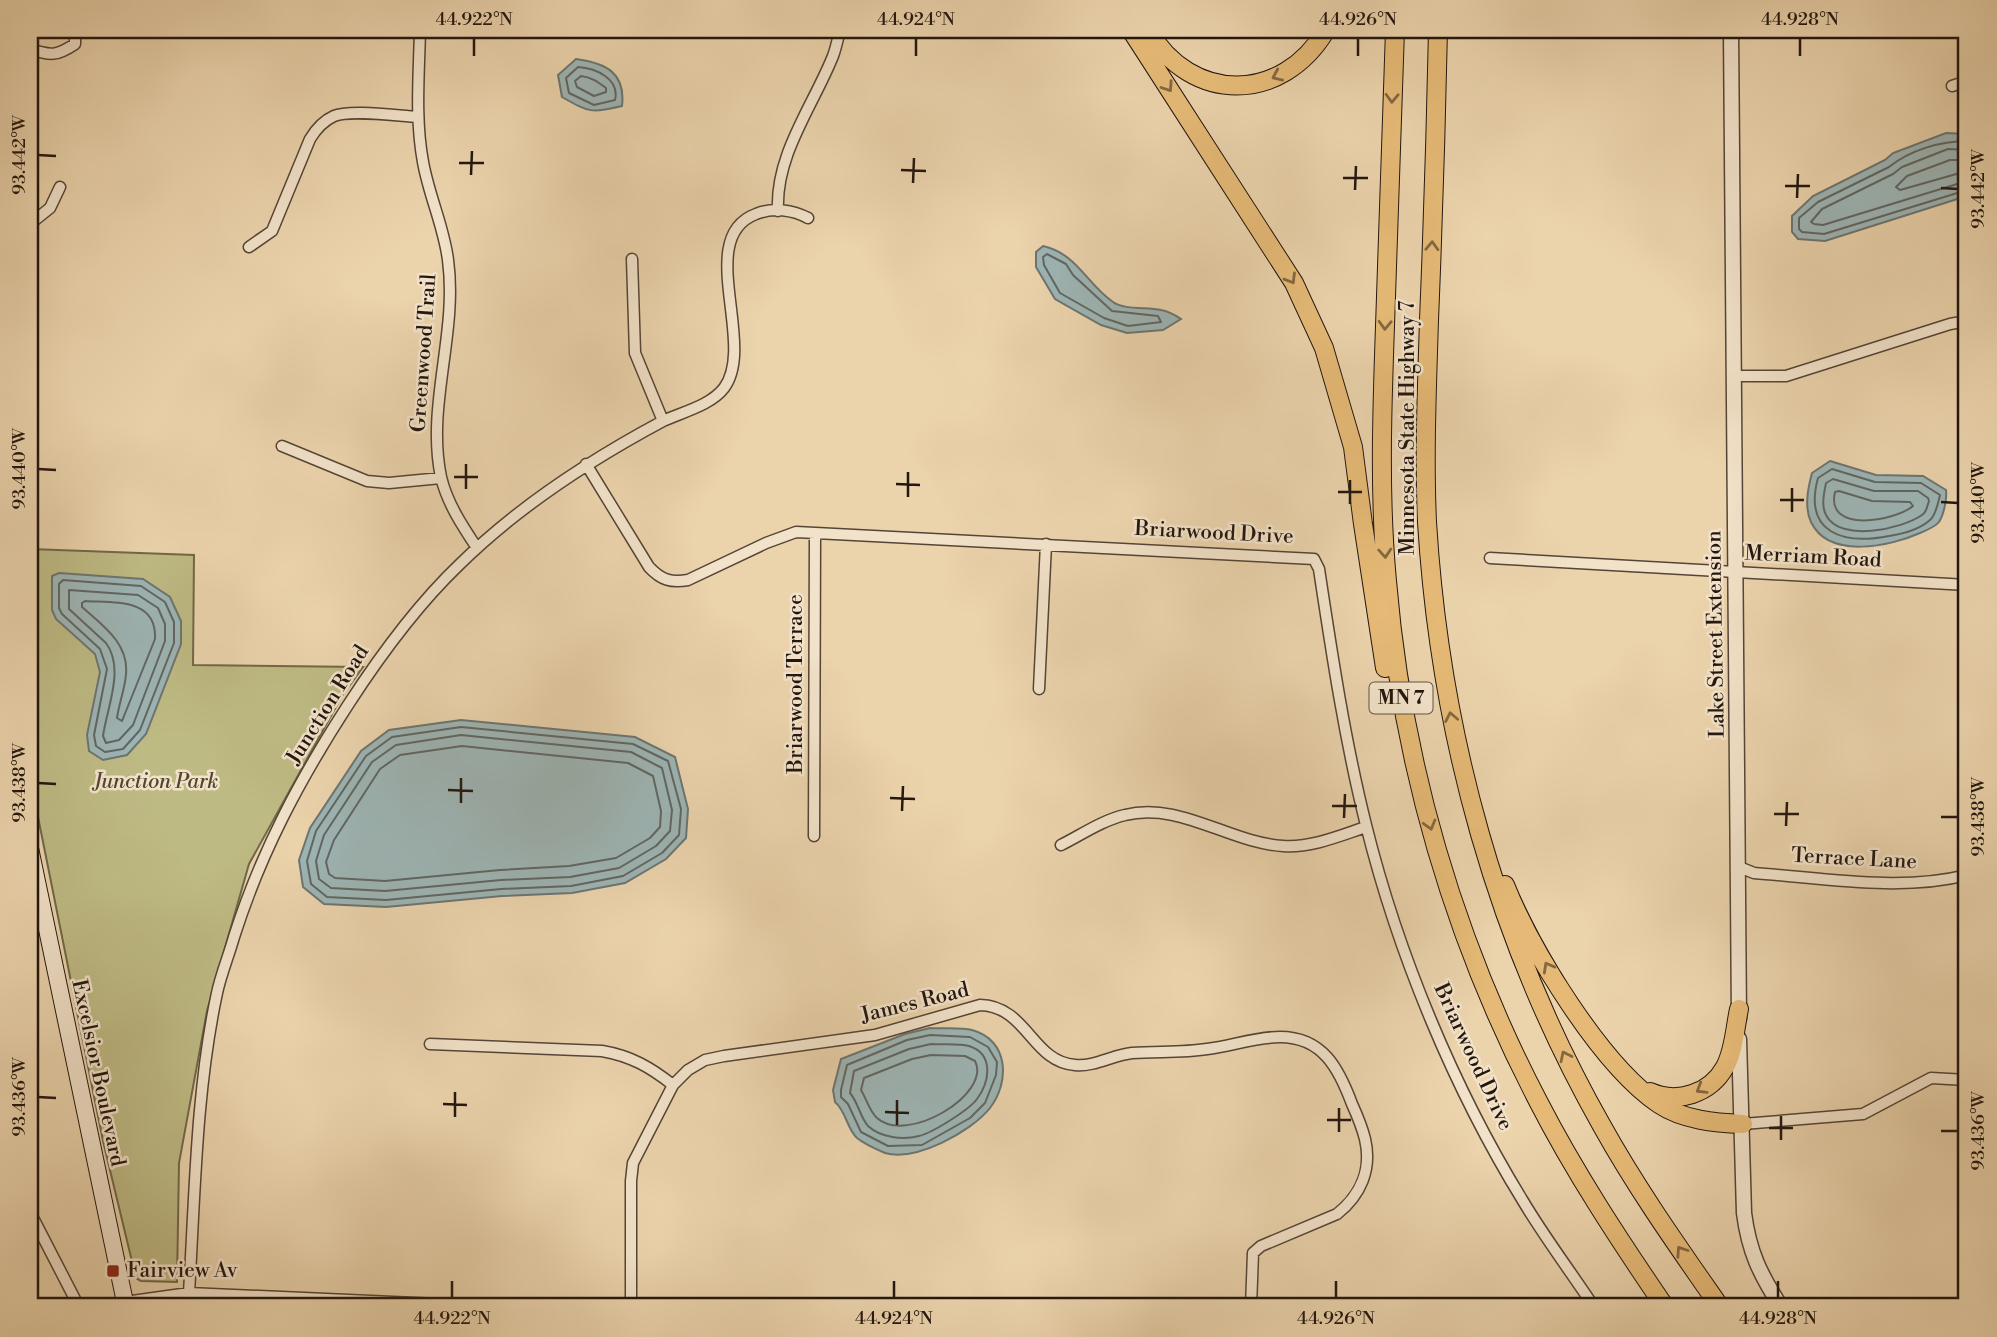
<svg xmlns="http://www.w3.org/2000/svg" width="1997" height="1337" font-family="'Libre Bodoni',serif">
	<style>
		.green { fill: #beba84; stroke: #706849; stroke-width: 2 }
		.water { fill: #9db5b5; stroke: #6c7572; stroke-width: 2 }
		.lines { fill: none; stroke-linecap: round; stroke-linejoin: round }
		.shore { stroke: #606662; stroke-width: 2 }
		.minor-casing { stroke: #544536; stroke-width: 13 }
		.tertiary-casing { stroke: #544536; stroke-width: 17 }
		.secondary-casing { stroke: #22160e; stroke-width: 18 }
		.trunk-casing { stroke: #22160e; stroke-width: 20 }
		.minor { stroke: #f2e2c9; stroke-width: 10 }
		.tertiary { stroke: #f2e2c9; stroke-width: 14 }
		.secondary { stroke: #f2e2c9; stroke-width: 16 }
		.trunk { stroke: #e6ba76; stroke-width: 18 }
		.oneway { stroke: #846842 }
		.ticks { fill: none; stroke: #22160e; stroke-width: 2.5 }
		.poi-dot { fill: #8f2418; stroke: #f2e2c9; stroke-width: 2.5 }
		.labels { text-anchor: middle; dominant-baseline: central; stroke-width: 5; stroke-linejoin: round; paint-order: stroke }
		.shield { fill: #f2e2c9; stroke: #605346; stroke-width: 2 }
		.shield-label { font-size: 19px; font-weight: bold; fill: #22160e }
		.street-label { font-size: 21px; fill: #22160e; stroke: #f2e2c9 }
		.park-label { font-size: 21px; font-style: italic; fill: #514731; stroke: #f2e2c9 }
		.poi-label { font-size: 21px; fill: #22160e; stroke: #f2e2c9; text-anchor: start }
		.neatline { fill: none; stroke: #22160e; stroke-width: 2.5 }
		.ticks-label { font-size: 18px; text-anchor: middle; fill: #22160e }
	</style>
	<rect width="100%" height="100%" fill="#ebd3ac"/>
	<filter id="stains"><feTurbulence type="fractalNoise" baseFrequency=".00286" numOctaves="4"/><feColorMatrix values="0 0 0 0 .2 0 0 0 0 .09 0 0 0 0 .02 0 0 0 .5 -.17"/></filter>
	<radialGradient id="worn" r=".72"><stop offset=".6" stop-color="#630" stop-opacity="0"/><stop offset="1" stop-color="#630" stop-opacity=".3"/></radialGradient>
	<!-- green -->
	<path class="green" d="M30,549L194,555L193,665L363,667L342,696L249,864L207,1011L179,1163L177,1282L141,1281L136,1278L103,1141L36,807L30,777Z"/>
	<!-- water -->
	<path class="water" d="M576,59C606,63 626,73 622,106C591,113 590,113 562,97L558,75Z
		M1946,133L1967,134V196L1825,241L1798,239L1792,232V216L1813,196L1885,160L1893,153Z
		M1043,246C1076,253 1087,284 1113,302C1124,310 1147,307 1161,310C1168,311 1175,315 1181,319L1163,330L1127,333L1101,325L1055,299L1036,267V252Z
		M1830,461L1876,475L1923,476L1946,490C1947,499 1944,514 1939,522C1935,527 1927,530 1920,533C1891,546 1829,560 1811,522C1804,507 1808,488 1812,473Z
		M59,573L143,579L170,597L181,621V644L146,734L127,755L103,760L89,751L87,735L100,672L95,654L56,619L52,610V576Z
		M461,720L635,737L675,757L688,809L686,838L666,859L625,883L572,893L502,896L386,907L324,904L303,887L299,860L310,828L361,751L389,730Z
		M930,1028C943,1029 960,1027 972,1030C1009,1040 1010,1082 990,1108C971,1132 915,1162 885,1153C878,1150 863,1143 857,1138C847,1129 846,1111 835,1102L833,1090L841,1059L905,1034Z"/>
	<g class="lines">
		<!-- shore -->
		<path class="shore" d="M578,67C596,68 620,79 615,100L594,105L569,93L566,78Z
			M581,76C591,77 598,82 606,88V92L594,96L577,87L575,81Z
			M1967,141C1941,141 1910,150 1889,167L1818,202L1799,218V229L1802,232L1824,234L1967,190
			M1967,150L1948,149L1902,167L1893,174L1822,209L1811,222L1814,224L1823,225L1967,181
			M1967,160H1950L1907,176L1896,187L1900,190L1967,171
			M1047,254L1066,264L1073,275L1112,311L1158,316L1161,322L1128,326L1104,318L1060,293L1044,265L1043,257Z
			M1832,469L1875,482L1921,483L1940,495C1938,503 1936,515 1930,520C1920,529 1902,534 1889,536C1843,545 1803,533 1818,478Z
			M1833,479L1874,491H1918L1928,498L1929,501C1927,506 1927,512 1922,515C1902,529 1840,543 1826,515C1821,506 1824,493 1826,483Z
			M1839,491L1872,501L1910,502L1913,506C1895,521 1825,534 1835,492Z
			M63,580L141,586L165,602L174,622V643L140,730L123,749L105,752L96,746L94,735L107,669L100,649L62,614L59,608V584Z
			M69,590L138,595L158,608L165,624V641L133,725L119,740L106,743L103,736C107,707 125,669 106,643L69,609Z
			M85,601C115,603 157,598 155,639L122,721L117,718C119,703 125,689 126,674C129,643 102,625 82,607V603Z
			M461,727L633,744L668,761L681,809L679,835L662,853L623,876L571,886L501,889L386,900L327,897L311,884L307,861L316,831L366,756L392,737Z
			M461,735L631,752L662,768L672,810L670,831L656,846L619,868L570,877L501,880L385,891L331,888L319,879L316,861L324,835L372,762L396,745Z
			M462,746L628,763L653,776L661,811L660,827L650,838L616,858L569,866L500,870L385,881L335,878L329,874L326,862L334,840L380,769L400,755Z
			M930,1035L970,1037L988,1047L997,1062L996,1075L985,1103L970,1118L922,1145L888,1146L861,1132L848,1104L841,1097V1090L847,1065L907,1040Z
			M931,1044C943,1045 958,1043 969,1046C994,1054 990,1081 977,1099C969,1110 932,1133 919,1136C903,1140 881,1138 868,1126C860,1117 858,1102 850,1093L854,1071L909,1049Z
			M931,1055L965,1056L975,1061C992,1094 907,1145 877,1118C870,1112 866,1098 861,1090L864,1078L912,1059Z"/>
		<defs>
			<path id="minor" d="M420,30C419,74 415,119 423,162C429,196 444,227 448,260C458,333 426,406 441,477C447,503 463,527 477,548
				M30,49C51,56 57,56 75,44V30
				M1952,86L1967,81
				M778,211C775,155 813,106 833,56C836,48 838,38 840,30
				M30,224L50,208L60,187
				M249,247L272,231L310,139C316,129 323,121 334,116C350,109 398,116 418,117
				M1735,376H1786L1950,324L1967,321
				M663,421C682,412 710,406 724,388C757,344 694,237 756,214C773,207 793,210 808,218
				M282,446L367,481L389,483L441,478
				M586,464L649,567C661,580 671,583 688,580L766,543L796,532L1314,559L1319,569C1332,655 1345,741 1366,825C1398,954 1454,1089 1523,1201C1545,1238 1571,1272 1594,1307
				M1490,558L1967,585
				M1039,689L1046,544
				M814,836L815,533
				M1061,845C1081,835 1103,820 1125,815C1179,801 1230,843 1283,846C1311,848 1339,836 1366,827
				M1739,867L1754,873C1823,878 1900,892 1967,875
				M430,1044L602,1051C631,1056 650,1067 673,1085
				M1743,1124L1863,1114L1931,1078L1967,1080
				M30,1212L79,1307
				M189,1293C195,1193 196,1091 217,993C221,974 229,955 234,937C261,852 300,779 348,705C381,654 416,606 460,564C519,506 590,460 663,421L635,353L632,259
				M106,1307L125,1302L189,1293L505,1307
				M631,1307V1181L633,1163L673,1085L688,1070L705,1060L724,1056L875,1035L980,1005C1027,1006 1032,1062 1075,1065C1094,1067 1113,1055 1132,1053C1157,1051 1182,1053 1207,1049C1231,1046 1256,1037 1280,1037C1323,1037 1339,1069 1352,1104C1357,1115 1362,1127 1365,1139C1372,1169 1361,1195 1337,1214L1261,1246L1253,1253L1251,1307"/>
			<path id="tertiary" d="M1731,30L1739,1019
				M1739,1039L1744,1213C1749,1252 1760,1274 1781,1307"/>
			<path id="secondary" d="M30,848L126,1307"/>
			<path id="trunk" d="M1131,30L1294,283L1324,348L1353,447L1363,524L1385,668
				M1148,30C1191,104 1282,104 1326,30
				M1395,30C1391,128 1388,227 1385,326C1382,411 1379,496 1387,581C1402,763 1454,940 1538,1101C1575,1173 1620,1241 1665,1307
				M1438,30C1436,126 1433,223 1429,320C1427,387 1424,455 1427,522C1440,734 1497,941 1602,1126C1637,1189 1679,1248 1720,1307
				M1505,885C1531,950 1601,1065 1659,1104C1683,1120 1715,1123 1743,1124
				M1650,1092C1677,1104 1710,1094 1725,1067C1734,1051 1735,1028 1739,1009"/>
		</defs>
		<!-- minor casing -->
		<use href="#minor" class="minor-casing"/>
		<!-- tertiary casing -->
		<use href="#tertiary" class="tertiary-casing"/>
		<!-- secondary casing -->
		<use href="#secondary" class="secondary-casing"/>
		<!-- trunk casing -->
		<use href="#trunk" class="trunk-casing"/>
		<!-- minor -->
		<use href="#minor" class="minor"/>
		<!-- tertiary -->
		<use href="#tertiary" class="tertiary"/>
		<!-- secondary -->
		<use href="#secondary" class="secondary"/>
		<!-- trunk -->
		<use href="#trunk" class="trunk"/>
	</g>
	<!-- one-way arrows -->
	<defs><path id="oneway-chevron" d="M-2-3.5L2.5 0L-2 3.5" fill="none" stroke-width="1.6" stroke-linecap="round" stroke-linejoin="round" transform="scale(1.75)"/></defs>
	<g class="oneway">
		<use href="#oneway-chevron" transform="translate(1277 76) rotate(156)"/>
		<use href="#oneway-chevron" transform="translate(1168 87) rotate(56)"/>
		<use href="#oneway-chevron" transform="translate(1392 98) rotate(92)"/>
		<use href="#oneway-chevron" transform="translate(1432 246) rotate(-88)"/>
		<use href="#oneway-chevron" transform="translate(1291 279) rotate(59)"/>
		<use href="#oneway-chevron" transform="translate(1385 325) rotate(92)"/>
		<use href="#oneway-chevron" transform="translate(1385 553) rotate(86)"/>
		<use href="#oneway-chevron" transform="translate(1451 717) rotate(-101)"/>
		<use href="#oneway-chevron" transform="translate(1430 825) rotate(74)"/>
		<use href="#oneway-chevron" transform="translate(1548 967) rotate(-119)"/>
		<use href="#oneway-chevron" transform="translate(1565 1056) rotate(-116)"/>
		<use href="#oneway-chevron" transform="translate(1701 1089) rotate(149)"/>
		<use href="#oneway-chevron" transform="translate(1681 1251) rotate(-124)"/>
	</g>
	<!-- ticks -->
	<path class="ticks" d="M474,56V38M916,56V38M1358,56V38M1800,56V38M38,155L56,156M459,163H484M901,170L926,171M471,175L472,151M1343,178H1368M913,183L914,158M1785,186H1810M1941,188L1958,189M1355,190L1356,166M1797,198L1798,174M38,469L56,470M454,477H478M896,484L920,485M466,489V464M1338,492H1362M908,497V472M1780,500H1804M1941,502L1958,503M1350,504V480M1792,512V488M38,783L56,784M448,790L473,791M890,798L915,799M461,803V778M1332,806H1357M902,811L903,786M1774,814H1799M1941,817H1958M1344,818L1345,794M1786,826L1787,802M38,1097L56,1098M443,1104L467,1105M885,1112L909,1113M455,1117V1092M1327,1120H1351M897,1125V1100M1769,1128H1793M1941,1131H1958M1339,1132V1108M1781,1140V1116M452,1298V1281M894,1298V1281M1336,1298V1281M1778,1298V1281"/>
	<!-- markers -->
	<rect class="poi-dot" x="106" y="1264" width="14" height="14" rx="3.5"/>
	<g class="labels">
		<!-- shield labels -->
		<rect class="shield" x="1369.5" y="682.5" width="63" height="31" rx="5"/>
		<g class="shield-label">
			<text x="1401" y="698">MN 7</text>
		</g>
		<!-- street labels -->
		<g class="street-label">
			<text transform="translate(424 353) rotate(-86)">Greenwood Trail</text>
			<text transform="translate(1408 428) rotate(-90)">Minnesota State Highway 7</text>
			<text transform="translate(1214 533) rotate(3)">Briarwood Drive</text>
			<text transform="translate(1813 557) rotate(3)">Merriam Road</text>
			<text transform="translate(1716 634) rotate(-91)">Lake Street Extension</text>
			<text transform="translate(796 684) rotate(-90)">Briarwood Terrace</text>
			<text transform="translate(328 705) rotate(-58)">Junction Road</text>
			<text transform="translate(1854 859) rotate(3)">Terrace Lane</text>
			<text transform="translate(915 1003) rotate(-14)">James Road</text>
			<text transform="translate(1473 1057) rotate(65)">Briarwood Drive</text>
			<text transform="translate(98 1073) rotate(78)">Excelsior Boulevard</text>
		</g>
		<!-- park labels -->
		<g class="park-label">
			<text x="156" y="782">Junction Park</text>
		</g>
		<!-- poi labels -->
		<g class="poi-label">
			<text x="127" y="1271">Fairview Av</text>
		</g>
	</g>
	<!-- margin -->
	<rect width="1997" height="1337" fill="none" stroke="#ebd3ac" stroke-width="77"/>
	<rect x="38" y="38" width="1920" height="1260" class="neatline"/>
	<g class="ticks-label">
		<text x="474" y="25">44.922°N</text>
		<text x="916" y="25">44.924°N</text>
		<text x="1358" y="25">44.926°N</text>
		<text x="1800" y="25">44.928°N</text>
		<text transform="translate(19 155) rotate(-90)" y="6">93.442°W</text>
		<text transform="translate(1978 189) rotate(-90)" y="6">93.442°W</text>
		<text transform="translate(19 469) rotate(-90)" y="6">93.440°W</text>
		<text transform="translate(1978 503) rotate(-90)" y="6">93.440°W</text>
		<text transform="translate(19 783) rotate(-90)" y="6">93.438°W</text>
		<text transform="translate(1978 817) rotate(-90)" y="6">93.438°W</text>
		<text transform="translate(19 1097) rotate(-90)" y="6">93.436°W</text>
		<text transform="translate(1978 1131) rotate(-90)" y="6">93.436°W</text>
		<text x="452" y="1324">44.922°N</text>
		<text x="894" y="1324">44.924°N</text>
		<text x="1336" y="1324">44.926°N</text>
		<text x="1778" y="1324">44.928°N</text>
	</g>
	<rect width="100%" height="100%" filter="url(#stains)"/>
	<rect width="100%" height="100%" fill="url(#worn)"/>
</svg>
